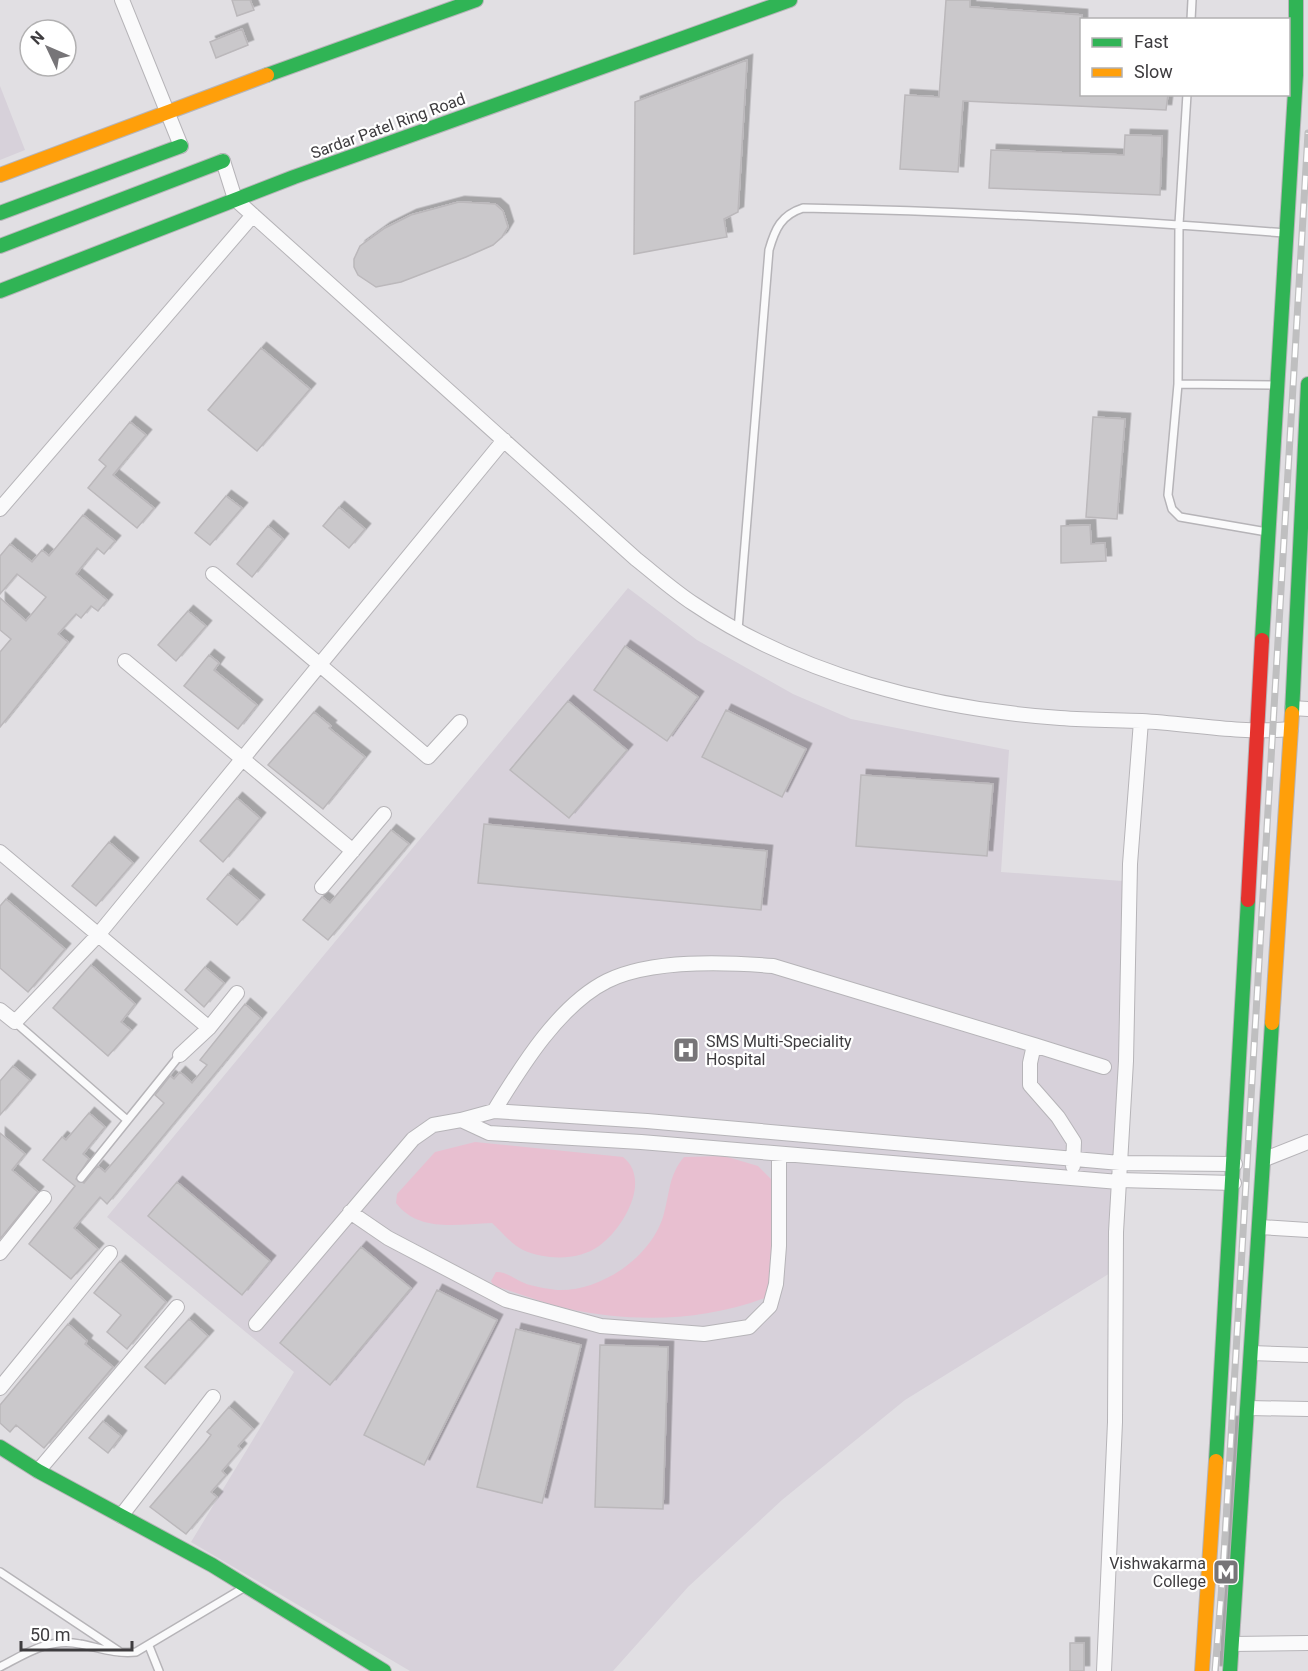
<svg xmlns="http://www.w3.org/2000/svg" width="1308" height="1671" font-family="Roboto,sans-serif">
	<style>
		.built { fill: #d7d1da }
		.green { fill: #e8bfd0 }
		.building { fill: #cac8cb; stroke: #bbb8bb; stroke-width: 1.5; filter: url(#shadow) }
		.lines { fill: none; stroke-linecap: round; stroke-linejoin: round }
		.lane-casing { stroke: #b6b4b8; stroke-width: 10 }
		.street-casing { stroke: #b6b4b8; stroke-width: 16 }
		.fast-casing { stroke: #b6b4b8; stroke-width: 16 }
		.slow-casing { stroke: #b6b4b8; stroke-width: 16 }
		.jam-casing { stroke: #b6b4b8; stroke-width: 16 }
		.lane { stroke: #fafafb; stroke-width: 7 }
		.street { stroke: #fafafb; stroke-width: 14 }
		.fast { stroke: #30b455; stroke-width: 14 }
		.slow { stroke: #ff9f0a; stroke-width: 14 }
		.jam { stroke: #e5322d; stroke-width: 14 }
		.rail-casing { stroke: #bfbfc0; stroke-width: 7 }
		.rail { stroke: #fff; stroke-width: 4.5; stroke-dasharray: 14; stroke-linecap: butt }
		.labels { text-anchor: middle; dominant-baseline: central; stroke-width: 4.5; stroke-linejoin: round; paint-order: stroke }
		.street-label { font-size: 16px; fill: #3e3c3f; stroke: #fff }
		.poi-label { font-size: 16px; fill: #3e3c3f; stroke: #fff; text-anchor: start }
	</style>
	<defs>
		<filter id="shadow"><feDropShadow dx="5.5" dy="-5.5" stdDeviation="0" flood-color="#0004"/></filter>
	</defs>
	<rect width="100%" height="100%" fill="#e1dfe3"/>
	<!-- built -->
	<path class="built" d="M0,86L25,150L0,160Z
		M628,588L697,640L793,694L851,719L1009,750L1001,872L1136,882L1115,1270L905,1400L782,1500L688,1587L613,1671H410L191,1542L294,1372L107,1217Z"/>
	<!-- green -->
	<path class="green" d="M475,1142L623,1157C652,1180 623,1229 599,1246C578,1261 546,1260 523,1250C512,1245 501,1231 492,1223C458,1224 419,1233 396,1203L397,1194L435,1152Z
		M724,1156L758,1166L772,1180L777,1197L780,1269L767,1297C705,1321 634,1323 569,1309C543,1303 519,1293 494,1286L491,1281L496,1272C507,1271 518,1282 530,1285C538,1287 548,1289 557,1290C600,1292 650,1258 663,1217C670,1194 668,1176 684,1157Z"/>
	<!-- building -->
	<path class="building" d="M232,0H250L254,10L237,16Z
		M946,0H970V7L1082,15V94H1168L1166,110L963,101L958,172L900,169L905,95L939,97Z
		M242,29L248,45L216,58L210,42Z
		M747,60L738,212L724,219L727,237L634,254L635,102Z
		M1125,135L1162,136L1160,195L989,188L991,150L1124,155Z
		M459,202L495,204L503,211L508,227L502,237L493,245L466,257L401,282L376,287L358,275L354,267V259L360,246L385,228L411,215Z
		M261,348L310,389L257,451L208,410Z
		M1093,417L1125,419L1117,519L1086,517Z
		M130,422L146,435L113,475L154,508L137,528L88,488L106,466L99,460Z
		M226,496L242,508L210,545L195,533Z
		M339,507L365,529L349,548L323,526Z
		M83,515L115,541L104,554L97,548L76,574L107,600L98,611L91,606L81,618L76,614L58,634L68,642L0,727V652L11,639L0,630V598L26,621L46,597L17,574L0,594V556L10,544L32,562L42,550L49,556Z
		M1090,525L1091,544L1105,543L1106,561L1061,563V526Z
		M268,526L283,539L252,577L237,564Z
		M188,611L206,626L176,661L158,645Z
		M625,646L698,697L667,741L594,690Z
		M209,655L219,663L214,670L257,705L238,729L184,686Z
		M568,701L627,750L569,818L510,770Z
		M726,710L806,749L782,797L702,757Z
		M314,712L331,726L329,728L365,757L323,809L268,765Z
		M861,775L993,784L987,856L856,846Z
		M237,798L260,818L223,862L200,841Z
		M484,824L767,851L761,910L478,883Z
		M391,830L409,844L328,940L303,920L322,897L330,903Z
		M109,842L133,863L96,906L72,886Z
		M228,874L259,900L237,925L207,899Z
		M6,899L65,949L28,992L0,968V906Z
		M91,965L135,1004L121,1022L131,1030L108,1056L53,1008Z
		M205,967L224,983L204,1007L185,990Z
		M245,1004L261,1018L107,1204L100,1197L74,1228L98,1249L71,1279L29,1244L75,1186L43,1160L62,1137L66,1140L89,1113L105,1127L83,1154L89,1159L76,1179L84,1183L98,1166L105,1172L164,1103L155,1095L170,1076L174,1079L180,1072L192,1083L207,1065L200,1060Z
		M13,1066L30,1080L0,1115V1081Z
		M0,1133L25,1154L12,1170L38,1192L0,1239Z
		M177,1182L270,1261L242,1295L148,1216Z
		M361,1247L411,1288L330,1385L280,1343Z
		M120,1261L166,1302L127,1349L107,1332L121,1315L94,1293Z
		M437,1290L497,1320L424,1465L364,1435Z
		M189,1319L208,1336L165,1384L145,1367Z
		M68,1324L87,1341L85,1344L113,1367L44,1448L16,1425L10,1432L0,1423V1405Z
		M516,1329L581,1345L542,1503L477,1487Z
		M600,1345L668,1347L663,1509L595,1507Z
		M229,1407L253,1429L238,1446L241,1449L222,1471L226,1475L211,1492L217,1497L186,1534L150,1507L205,1443L211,1435L207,1432Z
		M103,1421L121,1436L108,1453L89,1438Z
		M1230,1422H1234L1218,1671H1214Z
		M1070,1643H1084V1671H1070Z"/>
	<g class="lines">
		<defs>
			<path id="lane" d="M1191,20L1192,0
				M1187,94L1179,224L1178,384L1168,495L1172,509L1180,517L1267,532
				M1178,384L1275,385
				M738,630L769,250C775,229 781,215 803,208C964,211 1124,220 1284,233
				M15,1022L127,1120
				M81,1178L180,1055
				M0,1572L120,1652
				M149,1646L159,1671
				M0,1667C25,1654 50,1637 80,1644C100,1648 115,1654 136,1652L245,1587"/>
			<path id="street" d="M122,0L181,146
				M223,161L235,199L636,559C655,574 674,591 694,604C801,676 933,709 1060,718C1087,720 1114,720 1142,721C1192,724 1241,734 1291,729
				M0,509L253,215
				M213,574L428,757L460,722
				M125,661L353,851
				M1292,708L1308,709
				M0,852L209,1028
				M322,887L384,814
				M0,1010L15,1022L98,935L504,440
				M180,1055L209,1028L237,993
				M494,1111C521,1067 559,1005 607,981C652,959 724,962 773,966L1034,1045
				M1265,1159L1308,1142
				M1073,1166L1074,1142L1058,1117L1030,1085V1063L1034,1045L1104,1067
				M1119,1180L1234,1183
				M1119,1182L641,1142L489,1133L461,1120L494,1111L647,1121L1120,1163L1235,1164
				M350,1212L388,1238L506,1300L601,1326L704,1334L749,1327L770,1306L776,1284L779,1246V1154
				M1260,1227L1308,1230
				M0,1253L44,1198
				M256,1324L413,1139L433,1125L461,1120
				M1251,1353L1308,1355
				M0,1388L110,1253
				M1248,1408L1308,1409
				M38,1471L177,1307
				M121,1516L213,1397
				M1232,1644L1308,1643
				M1104,1671L1115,1422L1116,1232L1126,1061L1130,864L1141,721"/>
			<path id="fast" d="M267,75L476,0
				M0,213L181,146
				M0,246L223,161
				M0,291L294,177L790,0
				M1262,640L1296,75V0
				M1292,713L1308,384
				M0,1447L38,1471L212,1565L384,1671
				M1216,1461L1248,900
				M1230,1671L1272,1023"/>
			<path id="slow" d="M0,175L267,75
				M1272,1023L1292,713
				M1202,1671L1216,1461"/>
			<path id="jam" d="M1248,900L1262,640"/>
		</defs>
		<!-- lane casing -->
		<use href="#lane" class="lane-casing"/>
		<!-- street casing -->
		<use href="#street" class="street-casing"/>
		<!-- fast casing -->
		<use href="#fast" class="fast-casing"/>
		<!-- slow casing -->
		<use href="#slow" class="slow-casing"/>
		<!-- jam casing -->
		<use href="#jam" class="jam-casing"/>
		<!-- lane -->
		<use href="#lane" class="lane"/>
		<!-- street -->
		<use href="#street" class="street"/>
		<!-- fast -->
		<use href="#fast" class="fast"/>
		<!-- slow -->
		<use href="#slow" class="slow"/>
		<!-- jam -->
		<use href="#jam" class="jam"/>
		<defs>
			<path id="rail" d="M1215,1671L1223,1572L1308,133"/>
		</defs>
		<!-- rail casing -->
		<use href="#rail" class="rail-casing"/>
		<!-- rail -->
		<use href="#rail" class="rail"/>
	</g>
	<!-- icons -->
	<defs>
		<symbol id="hospital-square" viewBox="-11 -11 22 22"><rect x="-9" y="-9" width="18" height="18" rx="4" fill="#777578" stroke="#fff"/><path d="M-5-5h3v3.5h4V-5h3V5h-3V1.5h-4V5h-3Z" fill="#fff"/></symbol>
		<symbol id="metro-square" viewBox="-11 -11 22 22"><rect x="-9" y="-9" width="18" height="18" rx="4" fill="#777578" stroke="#fff"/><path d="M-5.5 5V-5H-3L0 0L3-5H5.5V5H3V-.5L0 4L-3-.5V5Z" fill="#fff"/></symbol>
	</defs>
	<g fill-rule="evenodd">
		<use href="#hospital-square" x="671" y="1035" width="30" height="30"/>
		<use href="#metro-square" x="1211" y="1557" width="30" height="30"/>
	</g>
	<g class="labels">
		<!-- street labels -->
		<g class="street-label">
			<text transform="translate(388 126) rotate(-20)">Sardar Patel Ring Road</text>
		</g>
		<!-- poi labels -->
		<g class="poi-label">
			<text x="706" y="1041">SMS Multi-Speciality<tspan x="706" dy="18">Hospital</tspan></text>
			<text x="1206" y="1563" text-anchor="end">Vishwakarma<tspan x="1206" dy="18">College</tspan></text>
		</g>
	</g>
	<!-- legend -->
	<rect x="1080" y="18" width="210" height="78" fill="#ffffff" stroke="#b2b1b2" stroke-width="1.5"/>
	<rect x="1092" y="38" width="30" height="9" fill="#30b455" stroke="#b2b1b2" stroke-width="1.5"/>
	<text x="1134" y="48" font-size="18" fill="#3e3c3f">Fast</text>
	<rect x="1092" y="68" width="30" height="9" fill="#ff9f0a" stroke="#b2b1b2" stroke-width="1.5"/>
	<text x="1134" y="78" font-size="18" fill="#3e3c3f">Slow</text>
	<!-- north arrow -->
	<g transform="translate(48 48) rotate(314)"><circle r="28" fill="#ffffff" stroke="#b2b1b2" stroke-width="1.5"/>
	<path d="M0-4.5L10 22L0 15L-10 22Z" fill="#777578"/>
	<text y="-9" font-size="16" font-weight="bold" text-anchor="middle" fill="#3e3c3f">N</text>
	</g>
	<!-- scale -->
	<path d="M21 1641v9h111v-9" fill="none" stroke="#3e3c3f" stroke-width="3"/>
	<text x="30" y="1641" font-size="18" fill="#3e3c3f" stroke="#ffffff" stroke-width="4.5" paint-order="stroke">50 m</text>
</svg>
